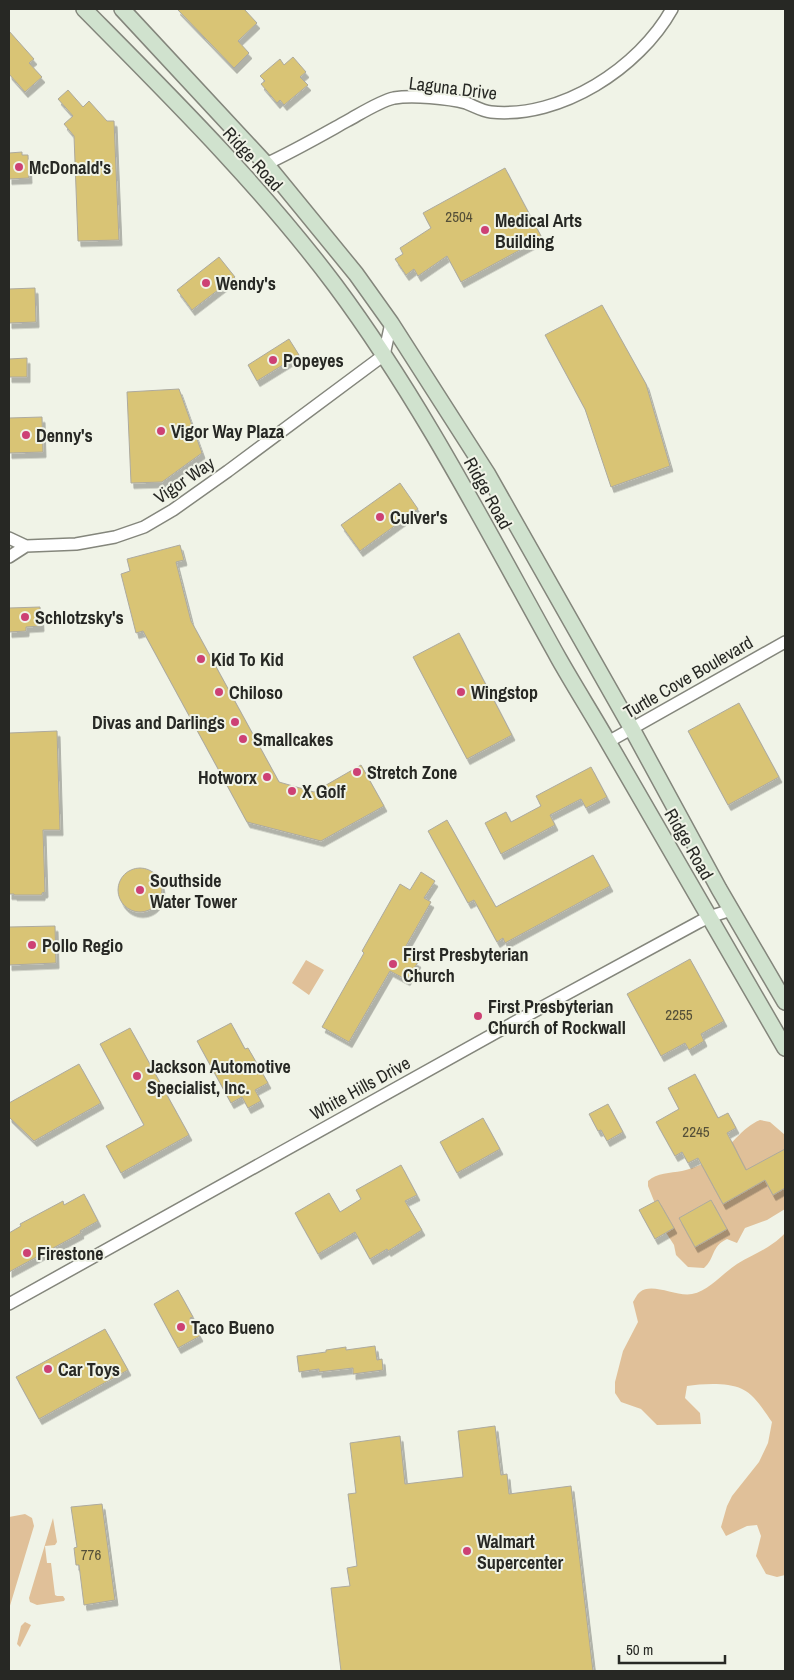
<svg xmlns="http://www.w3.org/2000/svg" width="794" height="1680" font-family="'Archivo Narrow',sans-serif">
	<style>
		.green { fill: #e0c099 }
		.building { fill: #d9c475; stroke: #adaa9f; filter: url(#shadow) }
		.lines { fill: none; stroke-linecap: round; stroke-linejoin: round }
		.street-casing { stroke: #84867c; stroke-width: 14 }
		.secondary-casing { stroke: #84867c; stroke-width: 18 }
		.street { stroke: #fff; stroke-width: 11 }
		.secondary { stroke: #d0e2ce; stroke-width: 15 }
		.poi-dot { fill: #cd4174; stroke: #f0f3e7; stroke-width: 2 }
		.labels { text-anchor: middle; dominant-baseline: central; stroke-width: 4; stroke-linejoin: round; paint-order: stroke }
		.number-label { font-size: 15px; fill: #544f38 }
		.street-label { font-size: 18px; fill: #272824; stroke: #f0f3e7 }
		.poi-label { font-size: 18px; font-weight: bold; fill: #272824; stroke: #f0f3e7; text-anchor: start }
	</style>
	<defs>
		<filter id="shadow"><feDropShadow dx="3" dy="5.5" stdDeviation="0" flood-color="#0004"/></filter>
	</defs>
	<rect width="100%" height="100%" fill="#f0f3e7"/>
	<!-- green -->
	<path class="green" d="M306,960L324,970L309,995L292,983Z
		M760,1120L770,1122L785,1135V1209L767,1220L745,1228L737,1243L727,1239C711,1246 715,1259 704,1268L688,1267L676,1255L674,1245L656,1217L654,1201L648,1186V1181C657,1173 670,1173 682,1171C692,1169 706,1163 715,1157C731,1147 741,1128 760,1120Z
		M785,1233V1575L777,1577L766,1574L756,1556L761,1536L757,1525L747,1526L726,1536L721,1527L727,1506L732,1496L759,1462L768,1443L772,1422C764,1411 755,1395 742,1389C726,1382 703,1384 687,1386L685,1398L700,1413L701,1424L657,1425L641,1409L621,1402L615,1393V1382L623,1351L638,1322L633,1302C635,1299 637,1294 640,1292C652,1282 676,1297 692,1294C709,1291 723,1273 737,1264C755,1253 770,1249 785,1233Z
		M25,1514L32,1518L34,1526L9,1609V1517Z
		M53,1518L57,1542L55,1545L45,1546L47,1563H51L55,1595L57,1596H63L65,1599L64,1601L37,1605L30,1602L29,1598Z
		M25,1622L31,1625L20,1647L17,1644L21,1626Z"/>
	<!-- building -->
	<path class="building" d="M177,9H244L257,23L238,41L249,53L234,68Z
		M9,31L34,59L29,63L42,77L25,92L9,74Z
		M293,57L306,72L300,77L308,85L284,105L280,100L277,103L261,84L265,81L260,76L280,59L284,65Z
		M68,90L83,107L89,101L107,121H114L119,240L78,241L74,136L64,124L73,116L58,99Z
		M22,152V155H28L29,178L9,179V153Z
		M505,168L542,238L461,282L447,256L418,276L414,269L406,275L395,259L403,254L400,248L431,228L423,213Z
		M219,257L235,277L192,310L177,290Z
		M35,288L36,322L9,323V289Z
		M602,305L646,384L670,466L611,487L585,409L545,335Z
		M289,339L299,355L257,381L248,365Z
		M27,358V377H9V359Z
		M179,389L202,453L162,482L131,483L127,392Z
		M42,417L43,452L9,453V418Z
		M400,483L418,509L360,551L341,525Z
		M180,545L184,560L176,562L191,621L279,782L314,792L361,765L384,806L321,841L247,822L143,631L136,633L121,574L130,571L127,559Z
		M40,607L41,626L26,627V631L9,632V608Z
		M459,633L512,735L467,759L413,657Z
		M739,703L779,777L728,805L688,731Z
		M57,731L60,830H43L45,892L42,893V895H14V894H9V733Z
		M591,767L607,797L586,808L581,799L550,815L555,825L501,854L485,823L506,812L511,822L541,806L536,796Z
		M447,820L496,907L593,855L610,886L505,943L503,938L497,942L474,900L468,903L428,831Z
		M118 890a22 22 0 1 1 44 0a22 22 0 1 1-44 0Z
		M421,872L435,881L424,898L431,902L402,953L418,962L407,980L390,971L349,1042L322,1027L364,953L362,951L400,884L410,890Z
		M55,926L56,963L9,965V927Z
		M690,959L724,1021L701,1034L704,1041L689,1050L685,1043L661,1056L627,994Z
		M231,1023L245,1049L248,1048L268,1083L255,1090L261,1101L248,1108L242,1097L231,1103L197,1041Z
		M130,1028L189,1135L121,1173L106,1146L144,1125L100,1044Z
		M79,1064L101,1103L34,1141L9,1117V1103Z
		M695,1074L718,1118L728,1113L736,1128L727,1133L746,1170L785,1149V1188L773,1195L765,1180L723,1204L698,1158L688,1163L682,1152L675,1156L656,1122L679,1109L668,1088Z
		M608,1104L623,1132L607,1141L601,1130L598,1131L589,1114Z
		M483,1118L500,1149L457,1173L440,1142Z
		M401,1165L417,1195L405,1201L422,1230L388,1251L387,1249L370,1259L355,1232L318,1254L295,1213L329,1193L340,1212L361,1199L356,1190Z
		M84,1194L98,1221L80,1231L81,1233L9,1272V1233L21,1226L20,1224L63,1201L64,1205Z
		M658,1200L674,1228L655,1239L639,1210Z
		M711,1200L727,1229L695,1247L679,1218Z
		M178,1290L193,1317L190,1318L200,1336L178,1348L154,1304Z
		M105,1329L128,1370L39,1419L16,1377Z
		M375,1346L377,1360L382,1359L383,1370L353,1374V1368L319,1372V1369L299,1372L297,1356L326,1352V1350L346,1347V1350Z
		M495,1426L501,1475L507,1474L509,1494L571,1486L593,1671H341L331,1588L350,1586L347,1568L357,1566L348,1494L356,1493L350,1443L400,1436L405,1484L463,1477L458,1431Z
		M102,1504L115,1600L84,1605L79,1565H76L74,1548L77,1547L71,1507Z"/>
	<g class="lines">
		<defs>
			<path id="street" d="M266,164C294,151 320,136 347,121C360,114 380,101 394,98C412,95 448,98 466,103C474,106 482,111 491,112C561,119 639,68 672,9
				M9,538L26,546L76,544L115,537L144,527L173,510L228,471L384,355L391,323
				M9,557L26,546
				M608,742L785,642
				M9,1304L513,1023L699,922L709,917L731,910"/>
			<path id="secondary" d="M84,9C171,97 260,185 335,285C422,402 488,532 559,659C576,689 594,717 611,747C669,847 727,948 785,1048
				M122,9L266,164L356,274L391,323L487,473L632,729L719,889L785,1002"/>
		</defs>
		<!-- street casing -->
		<use href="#street" class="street-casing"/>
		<!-- secondary casing -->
		<use href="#secondary" class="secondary-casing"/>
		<!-- street -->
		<use href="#street" class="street"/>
		<!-- secondary -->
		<use href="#secondary" class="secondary"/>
	</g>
	<!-- markers -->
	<g class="poi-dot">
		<circle cx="19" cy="167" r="5"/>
		<circle cx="485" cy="230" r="5"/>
		<circle cx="206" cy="283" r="5"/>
		<circle cx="273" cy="360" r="5"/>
		<circle cx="161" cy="431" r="5"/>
		<circle cx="26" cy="435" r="5"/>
		<circle cx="380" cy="517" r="5"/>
		<circle cx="25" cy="617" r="5"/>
		<circle cx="201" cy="659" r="5"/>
		<circle cx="219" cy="692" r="5"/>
		<circle cx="461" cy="692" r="5"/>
		<circle cx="235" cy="722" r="5"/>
		<circle cx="243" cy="739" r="5"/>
		<circle cx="357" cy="772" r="5"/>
		<circle cx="267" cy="777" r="5"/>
		<circle cx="292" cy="791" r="5"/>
		<circle cx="140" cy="890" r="5"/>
		<circle cx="32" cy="945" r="5"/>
		<circle cx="393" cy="964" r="5"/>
		<circle cx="478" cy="1016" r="5"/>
		<circle cx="137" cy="1076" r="5"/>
		<circle cx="27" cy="1253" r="5"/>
		<circle cx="181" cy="1327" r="5"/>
		<circle cx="48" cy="1369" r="5"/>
		<circle cx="467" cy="1551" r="5"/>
	</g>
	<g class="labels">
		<!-- number labels -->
		<g class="number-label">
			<text x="459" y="216">2504</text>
			<text x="679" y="1014">2255</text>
			<text x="696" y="1131">2245</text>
			<text x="91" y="1554">776</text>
		</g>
		<!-- street labels -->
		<g class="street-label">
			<text transform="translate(453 88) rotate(7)">Laguna Drive</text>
			<text transform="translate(253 159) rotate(48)">Ridge Road</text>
			<text transform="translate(184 480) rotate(-34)">Vigor Way</text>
			<text transform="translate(488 493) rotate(61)">Ridge Road</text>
			<text transform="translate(688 677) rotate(-30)">Turtle Cove Boulevard</text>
			<text transform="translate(689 844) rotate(60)">Ridge Road</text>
			<text transform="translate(360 1088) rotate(-29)">White Hills Drive</text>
		</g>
		<!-- poi labels -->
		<g class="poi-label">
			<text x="29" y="167">McDonald's</text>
			<text x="495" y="220">Medical Arts<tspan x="495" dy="21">Building</tspan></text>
			<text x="216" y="283">Wendy's</text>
			<text x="283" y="360">Popeyes</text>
			<text x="171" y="431">Vigor Way Plaza</text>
			<text x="36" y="435">Denny's</text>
			<text x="390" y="517">Culver's</text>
			<text x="35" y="617">Schlotzsky's</text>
			<text x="211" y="659">Kid To Kid</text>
			<text x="229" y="692">Chiloso</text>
			<text x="471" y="692">Wingstop</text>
			<text x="225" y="722" text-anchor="end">Divas and Darlings</text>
			<text x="253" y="739">Smallcakes</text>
			<text x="367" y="772">Stretch Zone</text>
			<text x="257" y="777" text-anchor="end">Hotworx</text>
			<text x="302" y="791">X Golf</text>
			<text x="150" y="880">Southside<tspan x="150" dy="21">Water Tower</tspan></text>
			<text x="42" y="945">Pollo Regio</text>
			<text x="403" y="954">First Presbyterian<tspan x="403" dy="21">Church</tspan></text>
			<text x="488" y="1006">First Presbyterian<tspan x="488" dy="21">Church of Rockwall</tspan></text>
			<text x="147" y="1066">Jackson Automotive<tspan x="147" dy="21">Specialist, Inc.</tspan></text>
			<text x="37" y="1253">Firestone</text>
			<text x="191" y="1327">Taco Bueno</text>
			<text x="58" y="1369">Car Toys</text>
			<text x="477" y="1541">Walmart<tspan x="477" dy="21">Supercenter</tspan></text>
		</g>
	</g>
	<!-- border -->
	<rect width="794" height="1680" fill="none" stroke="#272824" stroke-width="20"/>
	<!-- scale -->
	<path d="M619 1655v8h106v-8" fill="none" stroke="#272824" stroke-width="2.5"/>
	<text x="626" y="1655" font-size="15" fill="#272824" stroke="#f0f3e7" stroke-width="4" paint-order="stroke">50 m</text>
</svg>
